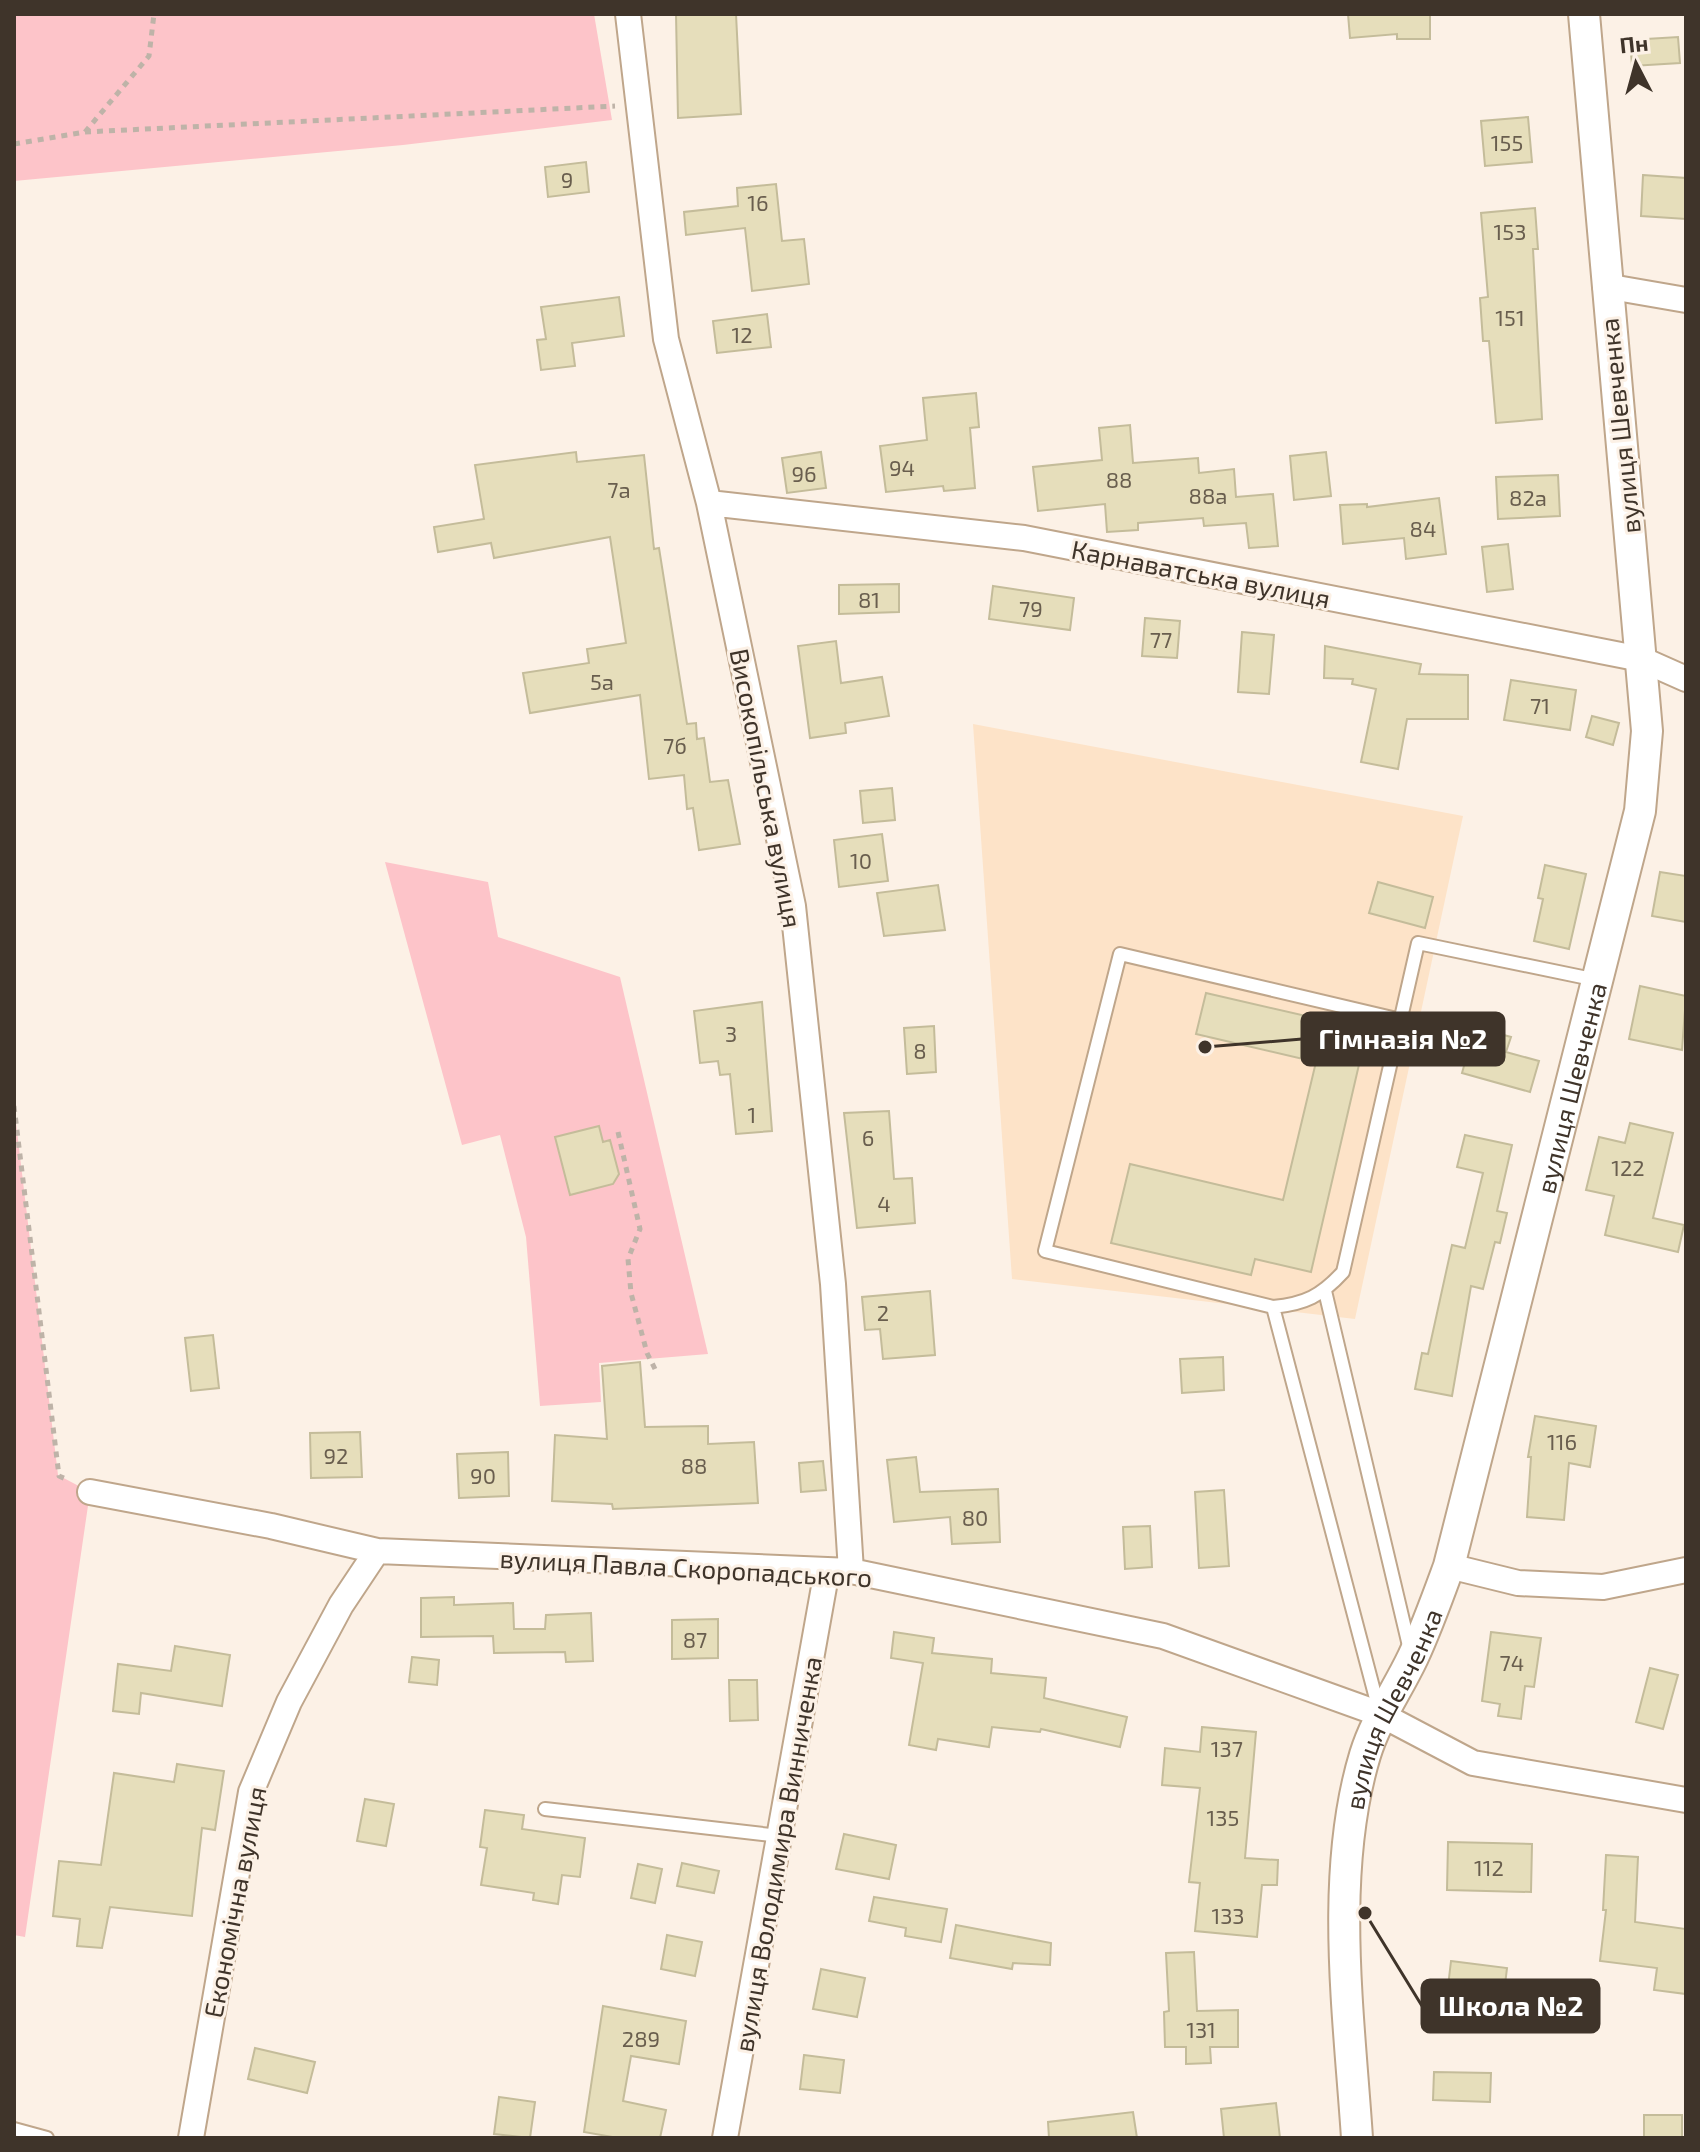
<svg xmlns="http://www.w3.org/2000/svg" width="1700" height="2152" font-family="'Exo 2',sans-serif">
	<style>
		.built { fill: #fde3c8 }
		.green { fill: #fdc4c9 }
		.building { fill: #e6debb; stroke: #c4bc9a; stroke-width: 2 }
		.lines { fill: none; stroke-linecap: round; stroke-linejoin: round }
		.service-casing { stroke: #bfa68b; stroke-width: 16 }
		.minor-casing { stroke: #bfa68b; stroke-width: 28 }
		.tertiary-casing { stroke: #bfa68b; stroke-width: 34 }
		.path { stroke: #beb3a8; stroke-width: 5; stroke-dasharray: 6 6; stroke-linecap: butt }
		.service { stroke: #fff; stroke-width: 12 }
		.minor { stroke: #fff; stroke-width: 24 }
		.tertiary { stroke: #fff; stroke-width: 30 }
		.labels { text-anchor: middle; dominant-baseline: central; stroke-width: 6; stroke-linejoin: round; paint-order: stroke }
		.number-label { font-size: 22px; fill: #695e4e }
		.street-label { font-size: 26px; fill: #3f342a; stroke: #fcf1e6 }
		.leader { fill: none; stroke: #3f342a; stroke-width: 3 }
		.callout-dot { fill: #3f342a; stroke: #fcf1e6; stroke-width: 3 }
		.callout { fill: #3f342a; stroke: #3f342a; stroke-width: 3 }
		.callout-label { font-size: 28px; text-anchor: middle; font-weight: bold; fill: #fff }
	</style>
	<rect width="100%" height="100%" fill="#fcf1e6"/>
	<!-- built -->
	<path class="built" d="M973,724L1463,816L1355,1319L1012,1279Z"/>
	<!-- green -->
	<path class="green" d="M14,14H594L612,120L403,145L14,181Z
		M385,862L488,882L498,937L620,977L708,1354L599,1363L601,1402L540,1406L526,1237L500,1135L462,1145Z
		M14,1106L58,1475L90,1492L25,1937L14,1935Z"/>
	<!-- building -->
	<path class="building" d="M676,14H736L741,114L678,118Z
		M1348,14H1430V39H1397V34L1350,38Z
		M1678,37L1680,63L1632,66L1630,40Z
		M1528,117L1532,162L1485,166L1481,121Z
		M586,162L589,192L548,197L545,167Z
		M1643,175L1686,178V219L1641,216Z
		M776,184L782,241L804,239L809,284L752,291L745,228L686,235L684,212L738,206L737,188Z
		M1535,208L1538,249H1533L1542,419L1496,423L1489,341H1483L1480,298L1488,297L1481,213Z
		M619,297L624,336L572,343L575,366L541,370L537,340L546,339L541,307Z
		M767,314L771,347L717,353L713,321Z
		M976,393L979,427L970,428L975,488L944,491L943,486L886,492L880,446L927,440L923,398Z
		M1130,425L1133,463L1198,458L1199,473L1234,469L1236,497L1273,494L1278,546L1249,548L1246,523L1204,526L1203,518L1138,523V530L1107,532L1105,504L1038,511L1033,467L1102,460L1099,428Z
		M576,452L577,462L644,455L654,549L659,548L687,724L696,723L697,739L704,738L710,782L728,780L740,844L699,850L693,808L687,809L684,775L649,779L640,695L530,713L523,673L589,663L587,649L626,643L610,537L494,558L491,543L438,552L434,527L484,519L475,465Z
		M821,452L826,488L787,493L782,458Z
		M1326,452L1331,496L1294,500L1290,456Z
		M1558,475L1560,516L1498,519L1496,477Z
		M1439,498L1446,554L1406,559L1404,538L1343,544L1340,505L1367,504V507Z
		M1508,544L1513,589L1487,592L1482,547Z
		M899,584V612L839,614V585Z
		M993,586L1074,598L1070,630L989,619Z
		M1145,618L1180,621L1177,658L1142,656Z
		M1242,632L1274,635L1269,694L1238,692Z
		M836,641L841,683L882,677L889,716L845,723L846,733L810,738L798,646Z
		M1325,646L1421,664L1419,674L1468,675V719H1407L1398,769L1361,762L1376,689L1352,684L1353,679L1324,678Z
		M1511,680L1576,690L1570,730L1504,720Z
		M1592,716L1619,723L1613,745L1586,737Z
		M892,788L895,820L863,823L860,791Z
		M882,834L888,881L839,887L834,840Z
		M1545,865L1586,874L1569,949L1534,941L1543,899L1538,898Z
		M1660,872L1686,876V922L1652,916Z
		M1378,882L1433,897L1425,928L1369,913Z
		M938,885L945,930L884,936L877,893Z
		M1640,986L1686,996L1682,1050L1629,1039Z
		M1206,993L1367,1030L1311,1272L1255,1259L1251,1275L1111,1243L1130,1164L1283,1200L1316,1062L1196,1034Z
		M762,1002L772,1131L736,1134L730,1074L720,1075L718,1061L700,1063L694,1011Z
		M934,1026L936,1072L907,1074L904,1028Z
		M1475,1027L1511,1037L1506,1052L1539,1061L1530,1092L1462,1073Z
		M889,1111L894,1179L912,1178L915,1223L857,1228L844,1113Z
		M1630,1123L1673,1133L1653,1218L1684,1225L1678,1252L1605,1235L1614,1196L1586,1190L1599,1137L1625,1143Z
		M599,1126L603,1142L610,1140L619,1174L613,1184L570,1195L555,1137Z
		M1465,1135L1512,1145L1497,1211L1507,1213L1500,1243L1495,1242L1483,1289L1471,1286L1452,1396L1415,1389L1422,1353L1428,1354L1452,1245L1465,1248L1483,1173L1457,1167Z
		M930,1291L935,1355L883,1359L880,1329L865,1330L862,1297Z
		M213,1335L219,1388L191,1391L185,1338Z
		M1223,1357L1224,1390L1182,1393L1180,1359Z
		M640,1362L645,1427L708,1426V1444L754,1442L758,1503L613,1509L612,1504L552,1501L555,1435L607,1439L602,1366Z
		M1535,1416L1596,1426L1590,1467L1569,1463L1564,1520L1527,1517L1531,1457H1528Z
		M360,1432L362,1477L311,1478L310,1433Z
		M508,1452L509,1496L459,1498L457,1454Z
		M916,1457L920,1492L998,1489L1000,1542L952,1544L950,1517L894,1522L887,1460Z
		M823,1461L826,1490L801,1492L799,1463Z
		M1224,1490L1229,1566L1199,1568L1195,1492Z
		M1150,1526L1152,1567L1125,1569L1123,1527Z
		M454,1597V1605L513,1603L514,1629H545L546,1615L591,1613L593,1661L566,1662L565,1652L494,1653L493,1636L421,1637V1598Z
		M718,1619V1658L672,1659V1620Z
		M894,1632L934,1638L932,1653L992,1659L991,1673L1046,1678L1044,1698L1127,1717L1120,1747L1041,1729L1040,1732L992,1727L989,1747L938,1739L936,1750L909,1745L923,1663L891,1658Z
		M1491,1632L1541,1638L1534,1687L1525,1686L1521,1719L1498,1716L1500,1704L1482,1701Z
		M175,1646L230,1655L222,1706L141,1693L139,1714L113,1711L118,1664L171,1671Z
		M412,1657L439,1660L437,1685L409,1682Z
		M1650,1668L1678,1675L1663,1729L1636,1722Z
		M729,1680H757L758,1720L730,1721Z
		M1202,1727L1256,1732L1245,1858L1278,1860L1277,1885H1262L1257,1937L1195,1931L1200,1883L1189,1882L1200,1788L1162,1785L1165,1748L1200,1752Z
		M177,1764L224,1771L215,1830L202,1828L192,1916L110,1907L102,1948L77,1946L80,1919L53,1916L59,1861L101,1865L114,1773L174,1782Z
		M365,1799L394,1804L386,1846L357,1841Z
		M485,1810L524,1815L522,1829L585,1838L580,1877L562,1875L558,1904L533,1900L534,1893L481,1885L487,1848L480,1847Z
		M844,1834L896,1845L889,1879L836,1869Z
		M1448,1842L1532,1844L1531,1892L1447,1890Z
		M1606,1855L1638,1857L1635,1922L1686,1929V1994L1654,1990L1657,1968L1600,1961L1606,1910H1603Z
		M682,1863L719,1871L714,1893L677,1886Z
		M638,1864L662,1869L655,1903L631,1898Z
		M874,1897L947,1909L941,1942L905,1936L906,1928L869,1921Z
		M956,1925L1051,1943L1050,1965L1013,1963L1012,1969L950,1958Z
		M667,1935L702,1942L695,1976L661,1969Z
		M1194,1952L1197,2011L1238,2010V2047H1210L1211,2063L1186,2064V2047H1165L1164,2012L1169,2011L1166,1953Z
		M1451,1961L1507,1968L1503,2001L1447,1995Z
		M821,1969L865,1978L857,2017L813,2009Z
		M603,2006L686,2021L679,2064L631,2056L623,2101L666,2110L660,2138H618L584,2132Z
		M255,2048L315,2062L307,2093L248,2079Z
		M804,2055L844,2060L840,2093L800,2089Z
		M1434,2072L1491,2073L1490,2102L1433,2100Z
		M499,2097L535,2102L530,2138L494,2134Z
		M1276,2103L1280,2138H1224L1221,2109Z
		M1133,2112L1137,2138H1049L1048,2122Z
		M1644,2115H1682V2138H1644Z"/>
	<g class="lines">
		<defs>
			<path id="service" d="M1401,1020L1120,954L1045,1251L1273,1307C1305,1304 1321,1296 1343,1272L1418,943L1597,980
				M1325,1291L1410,1650
				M1273,1307L1379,1710
				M545,1809L780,1836
				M14,2129L47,2138"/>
			<path id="minor" d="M628,14L666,339L709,503L793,906L833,1284L851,1571
				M1605,286L1686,300
				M709,503L1024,538L1641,659L1686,679
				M90,1492L271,1526L377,1551L851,1571L1163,1636L1380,1714L1473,1763L1686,1800
				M1449,1566L1518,1583L1603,1587L1686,1570
				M191,2138L251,1792L289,1702L341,1605L377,1551
				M725,2138L827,1570"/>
			<g id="tertiary">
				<path id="s1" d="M1357,2138C1349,2016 1329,1874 1365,1755C1376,1719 1397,1691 1413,1657C1427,1627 1438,1596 1449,1566L1640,811L1647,731L1584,14"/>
			</g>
		</defs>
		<!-- service casing -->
		<use href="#service" class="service-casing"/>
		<!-- minor casing -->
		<use href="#minor" class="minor-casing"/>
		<!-- tertiary casing -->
		<use href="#tertiary" class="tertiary-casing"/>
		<!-- path -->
		<path class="path" d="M85,132L149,56L154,14
			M14,144L85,132L615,106
			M14,1106L59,1476L68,1480
			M618,1132L640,1229L628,1259L631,1293L647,1353L655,1369"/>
		<!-- service -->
		<use href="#service" class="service"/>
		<!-- minor -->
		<use href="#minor" class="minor"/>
		<!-- tertiary -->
		<use href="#tertiary" class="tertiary"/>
	</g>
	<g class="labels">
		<!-- number labels -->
		<g class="number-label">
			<text x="1507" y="142">155</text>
			<text x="567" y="179">9</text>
			<text x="758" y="202">16</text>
			<text x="1510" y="231">153</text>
			<text x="1510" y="317">151</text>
			<text x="742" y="334">12</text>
			<text x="902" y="467">94</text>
			<text x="804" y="473">96</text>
			<text x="1119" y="479">88</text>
			<text x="619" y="489">7а</text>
			<text x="1208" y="495">88а</text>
			<text x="1528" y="497">82а</text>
			<text x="1423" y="528">84</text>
			<text x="869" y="599">81</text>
			<text x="1031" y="608">79</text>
			<text x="1161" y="639">77</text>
			<text x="602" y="681">5а</text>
			<text x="1540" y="705">71</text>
			<text x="675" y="745">7б</text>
			<text x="861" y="860">10</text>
			<text x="731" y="1033">3</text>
			<text x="920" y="1050">8</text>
			<text x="752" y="1114">1</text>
			<text x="868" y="1137">6</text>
			<text x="1628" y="1167">122</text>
			<text x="884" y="1203">4</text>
			<text x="883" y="1312">2</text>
			<text x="1562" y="1441">116</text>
			<text x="336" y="1455">92</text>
			<text x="694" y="1465">88</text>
			<text x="483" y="1475">90</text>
			<text x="975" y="1517">80</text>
			<text x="695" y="1639">87</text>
			<text x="1512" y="1662">74</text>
			<text x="1227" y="1748">137</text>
			<text x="1223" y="1817">135</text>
			<text x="1489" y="1867">112</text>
			<text x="1228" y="1915">133</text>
			<text x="1201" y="2029">131</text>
			<text x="641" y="2038">289</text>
		</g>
		<!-- street labels -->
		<g class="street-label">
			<text transform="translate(1619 426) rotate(-96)">вулиця Шевченка</text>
			<text transform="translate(1201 573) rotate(11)">Карнаватська вулиця</text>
			<text transform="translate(767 788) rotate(79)">Високопільська вулиця</text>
			<text stroke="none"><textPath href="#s1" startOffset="1086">вулиця Шевченка</textPath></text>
			<text transform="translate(686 1567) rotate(3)">вулиця Павла Скоропадського</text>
			<text stroke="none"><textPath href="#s1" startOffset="438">вулиця Шевченка</textPath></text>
			<text transform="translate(777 1854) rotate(-80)">вулиця Володимира Винниченка</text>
			<text transform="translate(234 1902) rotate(-79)">Економічна вулиця</text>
		</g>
	</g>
	<!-- callouts -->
	<path class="leader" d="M1205 1047L1302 1039M1365 1913L1422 2006"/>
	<g class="callout-dot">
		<circle cx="1205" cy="1047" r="8"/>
		<circle cx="1365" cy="1913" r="8"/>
	</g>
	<g class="callout">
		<rect x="1302" y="1013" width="202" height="52" rx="8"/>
		<rect x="1422" y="1980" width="177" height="52" rx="8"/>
	</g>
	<g class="callout-label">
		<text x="1403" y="1049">Гімназія №2</text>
		<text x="1511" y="2016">Школа №2</text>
	</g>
	<!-- border -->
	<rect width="1700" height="2152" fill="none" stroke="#3f342a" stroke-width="32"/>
	<!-- north arrow -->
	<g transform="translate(1636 64) rotate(354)" stroke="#fcf1e6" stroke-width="6" paint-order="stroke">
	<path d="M0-6L14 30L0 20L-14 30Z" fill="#3f342a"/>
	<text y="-12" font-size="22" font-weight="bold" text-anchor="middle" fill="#3f342a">Пн</text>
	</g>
</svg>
